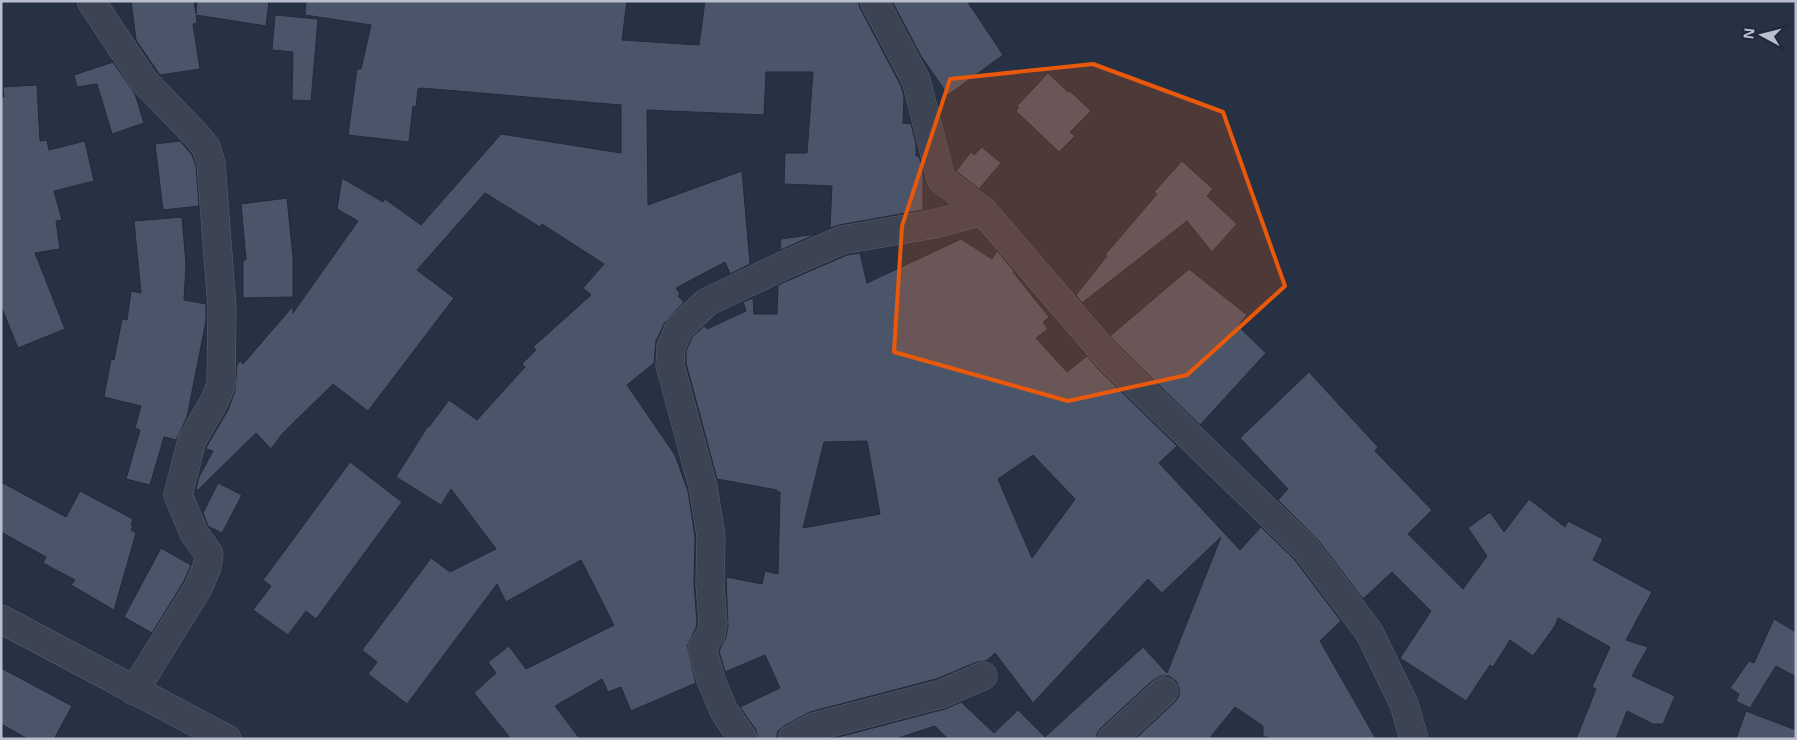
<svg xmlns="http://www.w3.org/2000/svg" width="1797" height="740" viewBox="0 0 1797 740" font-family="'Open Sans',sans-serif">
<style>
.building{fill:#4b556a;stroke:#222a3b;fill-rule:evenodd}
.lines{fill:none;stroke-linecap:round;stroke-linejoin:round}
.minor-casing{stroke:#5a6171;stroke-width:29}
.tertiary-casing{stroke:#5a6171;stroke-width:29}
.minor{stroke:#3c4353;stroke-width:28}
.tertiary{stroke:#3c4353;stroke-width:28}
.marked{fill:#e8590c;fill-opacity:0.2;stroke:#e8590c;stroke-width:4;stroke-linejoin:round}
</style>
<rect width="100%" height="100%" fill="#273144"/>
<g class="building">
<path d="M131,1H194L196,14L197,1H269L266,26L196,15L197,23L193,24L200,69L160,75L136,40Z"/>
<path d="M306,1H627L622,40L699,45L705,1H858L860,8L901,86L904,97L903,123L911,124L916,144V156H919L923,171V210L839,225L830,228L832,186L784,184L785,153H807L813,72H766L764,115L647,110L648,205L742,171L750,264L730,274L725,262L676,288L680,294L678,296L684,302L665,322L656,341L654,363L627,385L675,455L688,491L695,537L694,584L697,622L696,628L687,646L696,683L631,711L621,687L608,692L602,679L555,706L580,739H511L474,693L496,673L488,662L509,646L526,669L614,625L581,560L506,602L497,584L407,704L368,674L377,662L362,650L431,558L450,572L496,549L451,489L441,505L396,477L428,426L429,427L449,400L477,420L525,367L522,364L536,350L533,347L591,295L583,288L604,264L542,224L540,227L485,193L417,270L454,298L368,411L333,384L282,434L271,449L256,433L198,490L196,489L199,477L213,451L206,449L207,446L228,410L235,391L237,365L240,361L243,364L293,306V313L358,221L337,209L342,178L383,202L385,199L421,225L501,134L621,153V105L421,88L418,89L416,107L413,106L409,142L348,135L357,69H361L371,25L305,15Z"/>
<path d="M892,1H967L1003,55L948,95L921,56Z"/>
<path d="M275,15L318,19L311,101L292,100L293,52L272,50Z"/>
<path d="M113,62L135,94L144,123L112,134L97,84L77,87L74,75Z"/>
<path d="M1048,73L1068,92L1070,91L1091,111L1070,132L1075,136L1059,152L1016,111L1019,108L1017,106Z"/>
<path d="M37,85L40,141L47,140L49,150L85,141L94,181L54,191L62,220L56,221L60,249L35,253L65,329L18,348L1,306V97H4L3,87Z"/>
<path d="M180,141L192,155L196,166L199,206L163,210L155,144Z"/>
<path d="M982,147L1001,163L979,189L956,171L971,152L974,155Z"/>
<path d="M1182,161L1213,189L1207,196L1237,224L1212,252L1187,221L1082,303L1076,295L1107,256L1105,255L1157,194L1154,192Z"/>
<path d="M287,198L293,257V297L243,298V260H246L241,204Z"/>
<path d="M182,217L186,264L184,300L206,304V321L187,417L176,440L164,437L150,485L126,479L140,430L135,428L141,406L104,397L111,359L114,360L122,319L127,320L131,291L141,293L134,221Z"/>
<path d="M816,234L783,249L780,250L781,239Z"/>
<path d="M961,239L992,259L997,251L1014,271L1013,272L1049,317L1043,322L1048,329L1036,338L1067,372L1087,356L1099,370L1177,446L1159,463L1240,550L1261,527L1294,559L1341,621L1320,641L1376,739H1268V737H1263V726L1235,707L1209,739H1135L1175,702L1179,696V688L1176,681L1169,676H1161L1153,680L1101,728L1097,734V739H948L935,726L895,739H831L945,709L961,702L994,733L1018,710L1045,737L1143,647L1167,673L1221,537L1162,593L1148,579L1033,703L995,653L986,661L977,662L936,679L810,712L784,726L778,731L776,739H758L756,730L740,707L780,688L765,655L725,672L719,651L726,637L728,626L726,577L762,584L765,571L778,574L780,492H776L777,490L717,479L686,363V351L692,337L704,326L707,329L746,311L743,302L753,298L754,314H777L778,285L847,255L860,253L867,283ZM867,441L880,514L803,528L824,442ZM1033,455L1075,499L1032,558L998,479Z"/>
<path d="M1189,269L1247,315L1238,326L1266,353L1200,425L1121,348L1110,336Z"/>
<path d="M1309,372L1378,447L1375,451L1432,510L1408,534L1463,589L1487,556L1468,528L1490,512L1504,532L1529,499L1565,527L1568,521L1603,539L1593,560L1652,592L1626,640L1648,647L1632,676L1675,696L1663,724H1653L1627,711L1616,739H1576L1596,689L1592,687L1610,647L1558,618L1555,626L1533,656L1510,640L1493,667L1490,665L1466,701L1400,658L1431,611L1392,572L1363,599L1318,540L1278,500L1288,489L1240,438Z"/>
<path d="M350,462L402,502L316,619L306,611L288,635L253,610L271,586L263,580Z"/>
<path d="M1,482L66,517L80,491L133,519L131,525L133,526L131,530L136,533L114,610L71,585L75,580L43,563L46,557L1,532Z"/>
<path d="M218,483L242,495L222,533L208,526L203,513Z"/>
<path d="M161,548L191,565L184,581L152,633L124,617Z"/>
<path d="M1774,619L1796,632V677L1776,666L1750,708L1736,701L1739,694L1730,688L1749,661L1754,663Z"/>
<path d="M1,668L72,706L54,739H28L1,724Z"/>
<path d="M1746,711L1796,730V739H1736Z"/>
</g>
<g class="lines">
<g class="minor-casing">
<g id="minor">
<path d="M91,1L144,81L196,135L206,147L211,163L222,308L221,385L214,402L192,440L178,495L194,533L209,554L207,567L198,588L134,691"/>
<path d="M874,1L916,80L941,179L983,211L1110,359L1306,549L1369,632L1404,704L1414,739"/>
<path d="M743,739L724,711L711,680L702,648L711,634L713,623L710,584L711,536L703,487L670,365L671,347L679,328L707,302L789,263L842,240L934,224L983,211"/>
<path d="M792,739L814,727L941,694L983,676"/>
<path d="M1112,739L1164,691"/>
</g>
</g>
<g class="tertiary-casing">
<path id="tertiary" d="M1,619L227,739"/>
</g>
<use href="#minor" class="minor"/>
<use href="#tertiary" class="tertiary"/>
</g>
<path class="marked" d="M1093,64L1223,112L1285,286L1187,375L1068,401L894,352L902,226L950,79Z"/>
<rect width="1797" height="740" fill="none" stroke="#b9bfcd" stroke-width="5"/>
<g transform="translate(1762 35) rotate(277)" stroke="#202839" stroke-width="4" paint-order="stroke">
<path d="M0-4L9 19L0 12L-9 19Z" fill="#b9bfcd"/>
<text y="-8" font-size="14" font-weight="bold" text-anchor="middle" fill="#b9bfcd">N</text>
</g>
</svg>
